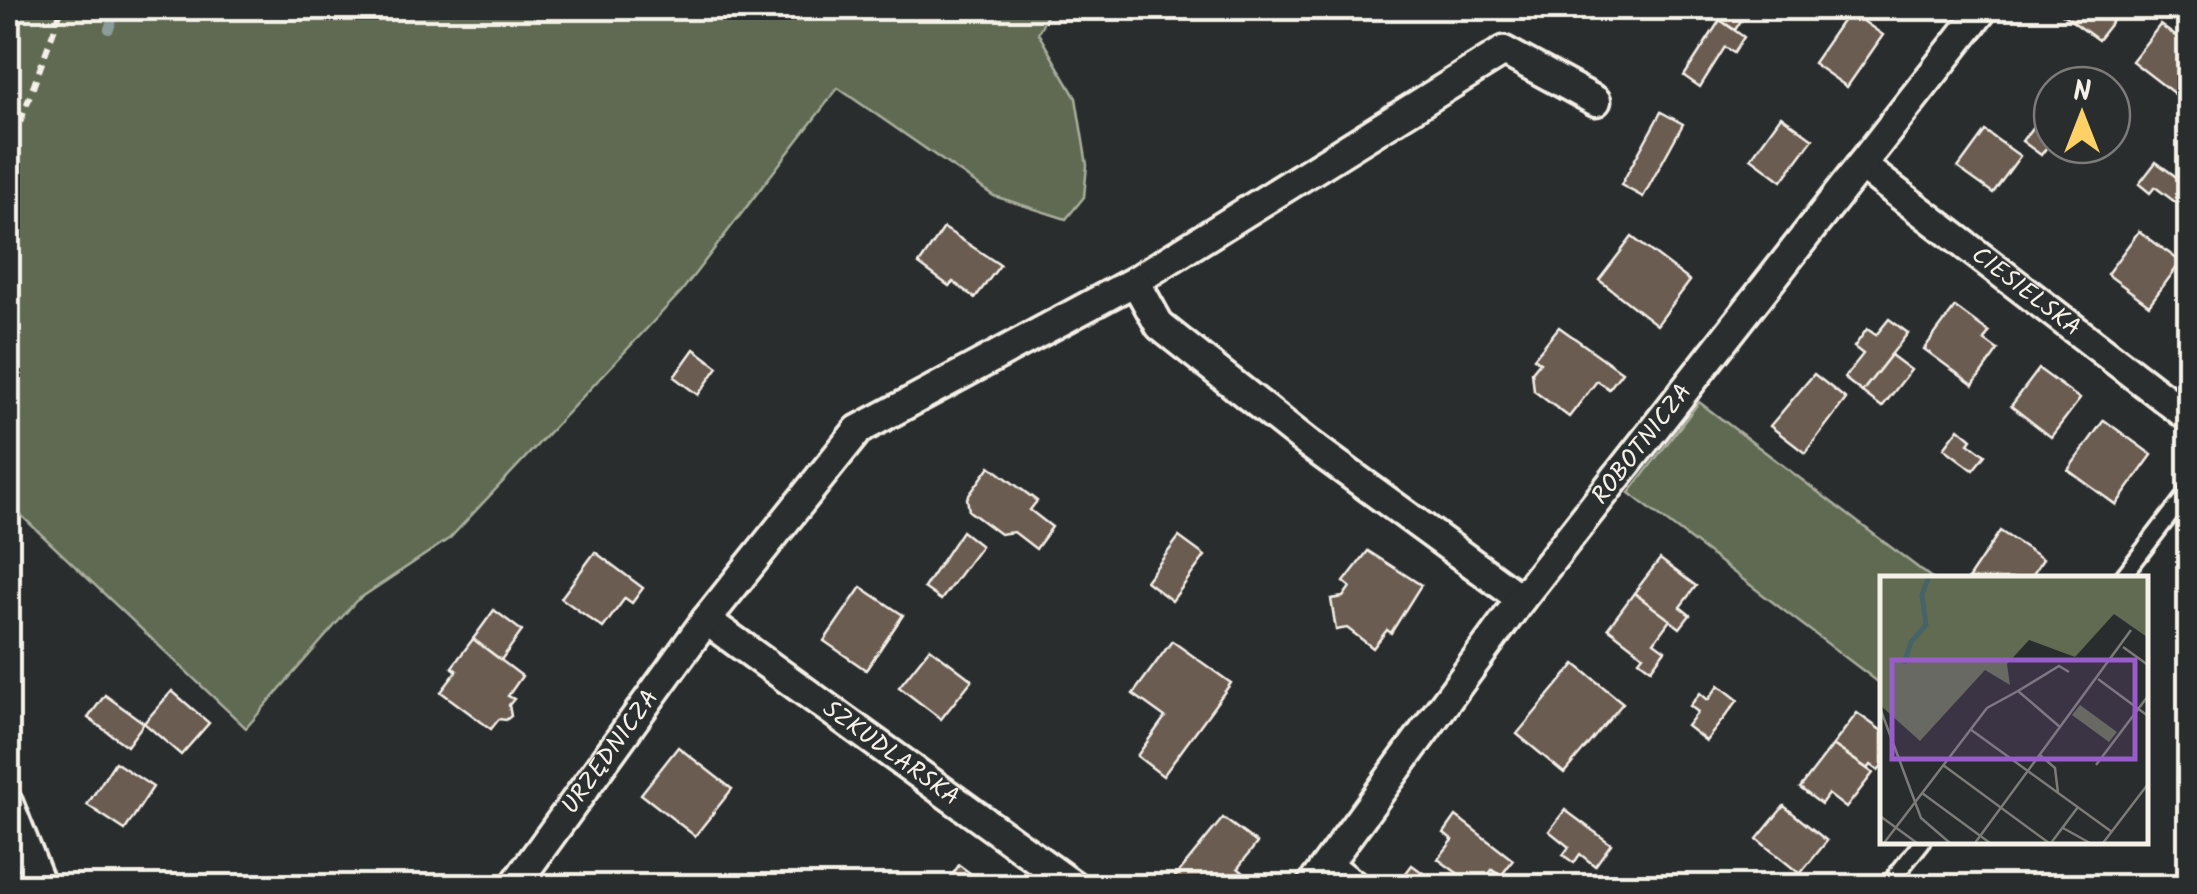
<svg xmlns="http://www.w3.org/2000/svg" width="2197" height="894" viewBox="0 0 2197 894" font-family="Kalam,sans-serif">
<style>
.green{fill:#606b52;stroke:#aaae9d;stroke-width:2.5}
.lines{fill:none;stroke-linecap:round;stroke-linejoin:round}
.stream{stroke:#8c9c9b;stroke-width:10}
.building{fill:#6a5b51;stroke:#f4f1e8;stroke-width:2.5}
.lane-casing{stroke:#f4f1e8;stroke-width:21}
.street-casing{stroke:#f4f1e8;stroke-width:35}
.path{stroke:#f4f1e8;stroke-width:6;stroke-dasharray:10 8;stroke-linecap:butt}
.lane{stroke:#2a2d2e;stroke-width:14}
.street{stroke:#2a2d2e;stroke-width:28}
.labels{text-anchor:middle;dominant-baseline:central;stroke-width:10;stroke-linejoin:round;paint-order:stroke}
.street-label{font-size:25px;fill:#f4f1e8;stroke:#2a2d2e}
.inset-river{fill:none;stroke:#466368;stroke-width:5}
.inset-road{fill:none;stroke:#7b7b78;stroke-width:2.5}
.view{fill:#995dc9;fill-opacity:0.15;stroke:#995dc9;stroke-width:5}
.inset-edge{fill:none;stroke:#f4f1e8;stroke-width:5}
</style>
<rect width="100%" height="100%" fill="#2a2d2e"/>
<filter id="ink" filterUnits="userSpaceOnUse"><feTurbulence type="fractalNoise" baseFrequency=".01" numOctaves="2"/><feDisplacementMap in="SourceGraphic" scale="20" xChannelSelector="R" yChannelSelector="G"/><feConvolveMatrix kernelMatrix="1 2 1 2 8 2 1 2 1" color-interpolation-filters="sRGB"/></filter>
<g filter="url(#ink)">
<g class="green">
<path d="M8,8H1051L1038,33L1076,98L1087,165L1084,197L1066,219L994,196L838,88L681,292L450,538L356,601L246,728L8,503Z"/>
<path d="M1699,402L1933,579H1882V685L1629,493Z"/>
</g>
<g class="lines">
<path class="stream" d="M109,29L116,8"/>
</g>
<g class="building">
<path d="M1728,8H1749L1735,30L1720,20Z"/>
<path d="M2054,8H2123L2098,40Z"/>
<path d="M1849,11L1883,35L1847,87L1813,63Z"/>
<path d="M1720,20L1744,37L1734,53L1725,47L1700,87L1684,76Z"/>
<path d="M2160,25L2181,40L2184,36L2190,40L2189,105L2132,61Z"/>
<path d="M2052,91V140L2041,155L2022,141L2049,105L2045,102Z"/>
<path d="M1661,112L1683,124L1643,197L1621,185Z"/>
<path d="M1781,116L1813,139L1782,181L1751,158Z"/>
<path d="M1985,131L2020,156L1993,193L1958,168Z"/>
<path d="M2156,162L2190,187V213L2155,187L2150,193L2139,184Z"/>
<path d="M944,228L1000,265L975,298L953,282L949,286L919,264Z"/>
<path d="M2139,231L2181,262L2149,305L2107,274Z"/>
<path d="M1632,237L1690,281L1657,325L1599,280Z"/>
<path d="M1955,307L1989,332L1984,340L1998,350L1973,385L1924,349Z"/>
<path d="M1889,319L1908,333L1862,392L1844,378L1863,354L1854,347L1867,329L1876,335Z"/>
<path d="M1559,327L1622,372L1609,389L1597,381L1569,417L1534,391L1532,372L1540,362L1534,358Z"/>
<path d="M694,349L718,367L698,395L674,377Z"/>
<path d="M1891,355L1911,370L1882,407L1862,392Z"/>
<path d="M2039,369L2080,399L2051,437L2011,406Z"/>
<path d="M1814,374L1846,399L1805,453L1770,426Z"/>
<path d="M2104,420L2152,455L2116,505L2068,470Z"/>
<path d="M1959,428L1972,439L1969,443L1985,455L1973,470L1944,448Z"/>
<path d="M990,466L1037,501L1030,510L1052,527L1036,549L1014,532L1000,534L969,511L967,498Z"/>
<path d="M962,531L981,546L941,600L924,588Z"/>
<path d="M2000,531L2043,559L2030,579H1968Z"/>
<path d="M1179,537L1205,556L1172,601L1146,581Z"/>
<path d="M1368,551L1421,585L1391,633L1387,630L1373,648L1347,628L1336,630L1331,599L1343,597L1350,587L1344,582Z"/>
<path d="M595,552L643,588L632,603L625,598L603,628L561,598Z"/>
<path d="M1660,559L1696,586L1680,607L1690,615L1680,628L1634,593Z"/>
<path d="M861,587L903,615L866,670L824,641Z"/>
<path d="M1634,593L1670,620L1654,642L1665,650L1651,669L1639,660L1643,655L1608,628Z"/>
<path d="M494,610L522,631L501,660L473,639Z"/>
<path d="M473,639L522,676L508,696L514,699L509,705L511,716L506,720L499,719L491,729L441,692L457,671L452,667Z"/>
<path d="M1172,641L1231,683L1163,776L1137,756L1165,717L1133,694Z"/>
<path d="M930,648L972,680L941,719L899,687Z"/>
<path d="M1575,664L1623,703L1564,773L1517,734Z"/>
<path d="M1719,685L1738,700L1706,741L1687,726L1698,712L1690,706L1700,693L1708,700Z"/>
<path d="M172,691L209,723L181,755L144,723Z"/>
<path d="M105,695L144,723L127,746L88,718Z"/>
<path d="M1857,713L1882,731V766L1878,770L1871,765L1868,769L1833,745Z"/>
<path d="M1833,745L1873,773L1846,808L1828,794L1821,804L1800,788Z"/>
<path d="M678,747L732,789L695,836L641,794Z"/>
<path d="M115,762L153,787L125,830L87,805Z"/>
<path d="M1784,806L1827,841L1800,874L1757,839Z"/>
<path d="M1565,810L1611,844L1595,866L1580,854L1574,863L1563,855L1569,847L1549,831Z"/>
<path d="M1456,816L1513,860L1501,876L1492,870L1479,886H1475L1438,859L1453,840L1444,833Z"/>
<path d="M1223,818L1257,843L1238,868L1245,874L1236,886H1177L1171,882Z"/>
<path d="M959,865L978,879V886H956L958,884L950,878Z"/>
<path d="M1412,865L1441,886H1396Z"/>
</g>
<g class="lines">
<g class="lane-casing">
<g id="lane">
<path d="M2121,579L2190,489"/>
<path d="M1332,859L1366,886"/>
<path d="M1887,886L1922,842"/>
</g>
</g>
<g class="street-casing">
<g id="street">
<path id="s1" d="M1861,165L2190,418"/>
<path d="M1135,281L1504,51L1596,101"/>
<path id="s2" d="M706,620L1074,886"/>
<path d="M8,803L41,886"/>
<path id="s3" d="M514,886L706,620L858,430L1135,281L1160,326L1309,444L1521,599"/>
<path id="s4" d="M1311,886L1521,599L1984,8"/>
</g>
</g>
<path class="path" d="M8,156L62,8"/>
<use href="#lane" class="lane"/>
<use href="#street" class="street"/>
</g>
</g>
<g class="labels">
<g class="street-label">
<text stroke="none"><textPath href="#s1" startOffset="208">CIESIELSKA</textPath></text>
<text stroke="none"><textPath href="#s4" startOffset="552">ROBOTNICZA</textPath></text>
<text stroke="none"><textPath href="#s3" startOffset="165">URZĘDNICZA</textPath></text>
<text stroke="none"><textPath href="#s2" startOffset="228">SZKUDLARSKA</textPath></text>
</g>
</g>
<g transform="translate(1880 576)">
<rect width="268" height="268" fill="#2a2d2e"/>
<path d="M0,0H267V61L234,38L195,81L149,64L127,88L130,109L105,94L40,165L0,129ZM200,129L237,156L229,166L192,139Z" fill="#606b52"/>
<path class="inset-river" d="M24,88L31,66L46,49L42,19L49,0"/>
<path class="inset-road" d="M243,71L268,89M218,103L268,140M138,115L179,90L189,96M0,132L41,242L70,267M90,153L232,256M160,179L175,192L178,217M63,189L169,267M216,189L268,120M42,217L110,267M0,240L37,267M183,252L210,267M4,267L107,132L138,115L180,151M95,267L251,54M171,267L198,231M223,267L268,208"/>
<path class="view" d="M12,84H255V183H12Z"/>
<rect width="268" height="268" class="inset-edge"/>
</g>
<rect width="2197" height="894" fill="none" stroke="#2a2d2e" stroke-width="40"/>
<rect x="20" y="20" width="2157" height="854" fill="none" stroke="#f4f1e8" stroke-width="4" filter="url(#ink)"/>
<g transform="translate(2082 115)"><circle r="48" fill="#2a2d2e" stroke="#7b7b78" stroke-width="2.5"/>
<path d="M0-8L18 38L0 25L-18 38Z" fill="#ffd166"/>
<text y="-15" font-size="28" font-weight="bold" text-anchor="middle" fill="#f4f1e8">N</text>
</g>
</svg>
